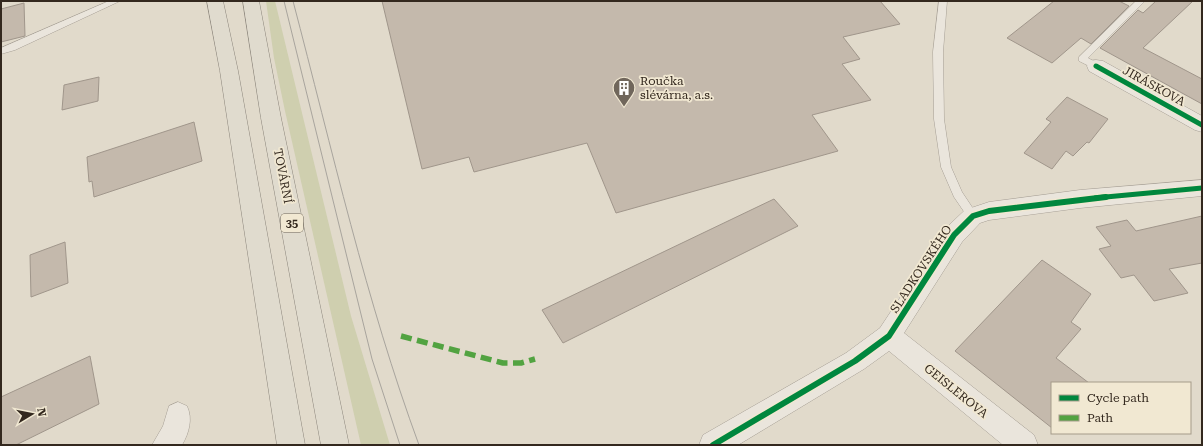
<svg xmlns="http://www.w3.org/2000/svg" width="1203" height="446" viewBox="0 0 1203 446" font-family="'Roboto Serif',serif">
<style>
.green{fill:#cfcfaf}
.building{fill:#c4b9ac;stroke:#a0968b}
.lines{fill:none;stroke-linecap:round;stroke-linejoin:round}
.lane-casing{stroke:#a69f95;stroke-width:1}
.street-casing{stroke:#a69f95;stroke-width:1}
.primary-casing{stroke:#8b857b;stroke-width:1}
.lane{fill:#eae5dc;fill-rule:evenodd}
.street{fill:#eae5dc;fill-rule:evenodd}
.primary{fill:#e0dbce;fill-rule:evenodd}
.tram{stroke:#a8a49d;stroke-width:1}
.quiet{stroke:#52a341;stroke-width:5.5;stroke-dasharray:11 5.5;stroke-linecap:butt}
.cycleway-far1-casing{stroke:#f1e8d2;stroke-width:7}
.cycleway-casing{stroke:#f1e8d2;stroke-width:9}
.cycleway-far1{stroke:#00873e;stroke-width:5}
.cycleway{stroke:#00873e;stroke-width:6}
.labels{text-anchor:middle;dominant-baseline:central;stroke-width:3.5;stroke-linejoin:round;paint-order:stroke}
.shield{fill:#f1e8d2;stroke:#6c6254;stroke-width:1}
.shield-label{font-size:11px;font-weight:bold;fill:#33281e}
.poi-label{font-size:12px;fill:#33281e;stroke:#f1e8d2;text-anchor:start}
.street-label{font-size:12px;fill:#33281e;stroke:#f1e8d2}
</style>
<rect width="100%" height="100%" fill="#e1dacb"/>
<path class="green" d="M266,1H275L351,316L390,445H361L285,111L274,58Z"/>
<g class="building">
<path d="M382,1H880L900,24L843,37L860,59L842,64L871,100L812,115L838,151L616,213L587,143L474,172L469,157L422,169Z"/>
<path d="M1054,1H1119L1129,6L1091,44L1081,38L1052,63L1007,38Z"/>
<path d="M1156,1H1193L1143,48L1202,79V104L1100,48L1138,10L1143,13Z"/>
<path d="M24,3L25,36L1,42V9Z"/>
<path d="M99,77L98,101L62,110L64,85Z"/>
<path d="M1067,97L1108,119L1089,143L1087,142L1073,156L1066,151L1052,169L1024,153L1051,122L1046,119Z"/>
<path d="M194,122L202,161L94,197L92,181L89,182L87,157Z"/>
<path d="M774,199L798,226L563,343L542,310Z"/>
<path d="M1202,216V263L1169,269L1188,293L1154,301L1134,275L1121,278L1099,249L1111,246L1096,227L1127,220L1136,231Z"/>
<path d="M65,242L68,283L31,297L30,255Z"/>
<path d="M1042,260L1091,294L1071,322L1081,329L1056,358L1089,383H1052V428L955,351Z"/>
<path d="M90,356L99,404L16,445H1V397Z"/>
</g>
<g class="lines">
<g class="lane-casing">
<g id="lane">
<path d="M109,1H120L15,50L1,54V48Z"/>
<path d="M939,1H947L943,52L944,119L951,167L962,192L978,216L977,219H969L954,197L941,167L934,119L933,52Z"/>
<path d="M1136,1H1145L1088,58L1099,64V68H1093L1079,61V57Z"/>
</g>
</g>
<g class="street-casing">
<g id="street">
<path d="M1096,60L1103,61L1202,116V132L1195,130L1089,71L1087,66L1089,61Z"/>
<path d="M1202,180V196L1080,208L989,220L980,223L962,242L904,333L1034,435L1038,445H1003L889,351L864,369L738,445H699L703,435L846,353L880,328L946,228L965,210L989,202L1080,190Z"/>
<path d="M178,402L187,406C193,419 189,433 182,445H152L163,426L169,406Z"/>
</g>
</g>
<g class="primary-casing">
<g id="primary">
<path d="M207,1H223L238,71L305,445H277L220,71Z"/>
<path d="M243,1H259L281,118L349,445H321L261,118Z"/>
</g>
</g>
<use href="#lane" class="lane"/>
<use href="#street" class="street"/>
<use href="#primary" class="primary"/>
<g class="tram">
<path d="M284,1L372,359L400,445"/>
<path d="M293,1C332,149 366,301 419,445"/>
</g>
<path class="quiet" d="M401,336L503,363H521L535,359"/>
<g class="cycleway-far1-casing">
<g id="cycleway-far1">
<path d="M1096,66L1202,125"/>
<path d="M1095,198L1202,188"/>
</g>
</g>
<g class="cycleway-casing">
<path id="cycleway" d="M713,445L855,361L889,336L954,235L973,216L989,211L1106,197"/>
</g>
<use href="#cycleway-far1" class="cycleway-far1"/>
<use href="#cycleway" class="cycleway"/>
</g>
<defs>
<g id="building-pin" transform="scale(1.15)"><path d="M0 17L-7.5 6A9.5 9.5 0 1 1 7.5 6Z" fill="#70665b" stroke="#f1e8d2"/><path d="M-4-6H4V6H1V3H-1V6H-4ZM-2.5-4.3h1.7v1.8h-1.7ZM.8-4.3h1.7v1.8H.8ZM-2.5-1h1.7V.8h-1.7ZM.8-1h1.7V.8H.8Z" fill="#fff"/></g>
</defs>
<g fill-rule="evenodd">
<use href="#building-pin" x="624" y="88"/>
</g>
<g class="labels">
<rect class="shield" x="281" y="214" width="22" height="18" rx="3"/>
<g class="shield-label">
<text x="292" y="223">35</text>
</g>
<g class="poi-label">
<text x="640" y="81">Roučka<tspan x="640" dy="14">slévárna, a.s.</tspan></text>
</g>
<g class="street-label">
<text transform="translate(1154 86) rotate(29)">JIRÁSKOVA</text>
<text transform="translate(283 176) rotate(79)">TOVÁRNÍ</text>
<text transform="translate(921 269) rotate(-57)">SLADKOVSKÉHO</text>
<text transform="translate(956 391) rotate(39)">GEISLEROVA</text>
</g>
</g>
<rect width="1203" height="446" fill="none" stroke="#33281e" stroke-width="4"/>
<rect x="1051" y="382" width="140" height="52" fill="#f1e8d2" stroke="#a59b8a"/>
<rect x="1059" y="395" width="20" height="6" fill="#00873e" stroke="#a59b8a"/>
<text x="1087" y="402" font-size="12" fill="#33281e">Cycle path</text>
<rect x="1059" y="415" width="20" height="6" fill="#52a341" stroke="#a59b8a"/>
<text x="1087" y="422" font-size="12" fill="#33281e">Path</text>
<g transform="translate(32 414) rotate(80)" stroke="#f1e8d2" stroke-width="3" paint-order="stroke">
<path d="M0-3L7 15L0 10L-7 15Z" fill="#33281e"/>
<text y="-6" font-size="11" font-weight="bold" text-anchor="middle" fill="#33281e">N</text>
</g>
</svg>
